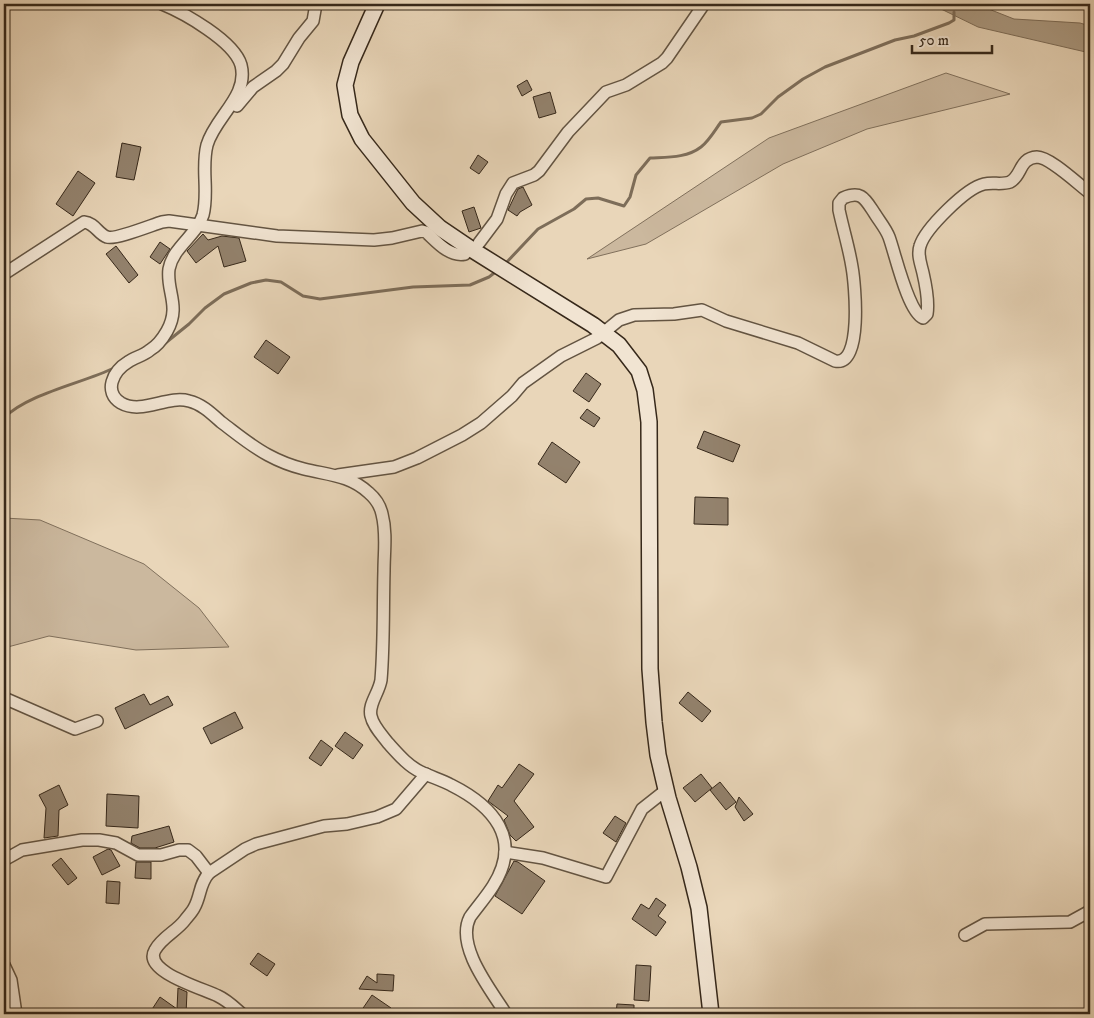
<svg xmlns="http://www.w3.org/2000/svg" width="1094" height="1018" viewBox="0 0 1094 1018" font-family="'IM FELL DW Pica',serif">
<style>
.green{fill:#cbb89e;stroke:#80705c}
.water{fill:#ac9b83;stroke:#7d6d59}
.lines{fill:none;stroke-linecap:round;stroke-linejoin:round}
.stream{stroke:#7d6d59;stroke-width:3}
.building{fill:#93826d;stroke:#36281a}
.street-casing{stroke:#635442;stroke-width:14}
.secondary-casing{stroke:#36281a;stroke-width:18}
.street{stroke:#f1e4d2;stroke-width:11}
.secondary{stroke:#f1e4d2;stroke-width:15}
</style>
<rect width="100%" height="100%" fill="#e9d6b9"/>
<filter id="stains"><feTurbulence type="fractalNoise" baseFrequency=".004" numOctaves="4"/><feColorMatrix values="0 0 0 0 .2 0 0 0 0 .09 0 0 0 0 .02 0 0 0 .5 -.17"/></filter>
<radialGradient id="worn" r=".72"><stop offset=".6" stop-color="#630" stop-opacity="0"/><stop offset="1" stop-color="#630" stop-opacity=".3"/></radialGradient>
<g class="green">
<path d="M946,73L1010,94L867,129L783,164L646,244L587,259L769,138Z"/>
<path d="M4,518L40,520L144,564L199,608L229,647L136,650L49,636L4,648Z"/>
</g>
<path class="water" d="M936,4H976L1014,19L1080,23L1090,26V53L978,27L939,8Z"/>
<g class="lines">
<g class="stream">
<path d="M505,264L538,229L574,209L586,199L598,198L624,206L630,197L636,175L650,158C667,157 687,158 701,147C709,141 715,130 721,122L752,118L761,114L778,97L803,79L825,67L895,40L914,36L949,23L954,20V12"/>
<path d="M163,345L189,324L205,308L224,294L251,283L266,280L281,282L303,296L320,299L413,287L470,285L489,277L498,270"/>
<path d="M4,418C27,394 83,383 114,368"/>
</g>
</g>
<g class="building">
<path d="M527,80L532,90L522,96L517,86Z"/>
<path d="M550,92L556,113L539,118L533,97Z"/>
<path d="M122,143L141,147L134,180L116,177Z"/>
<path d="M478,155L488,162L479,174L470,168Z"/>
<path d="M78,171L95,183L73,216L56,204Z"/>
<path d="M523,187L532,205L520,212L517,216L508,210L518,189Z"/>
<path d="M474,207L481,228L469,232L462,211Z"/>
<path d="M203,234L208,240L222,236L239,238L246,261L224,267L218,246L196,263L187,251Z"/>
<path d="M160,242L170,249L160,264L150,257Z"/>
<path d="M116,246L138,275L129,283L106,254Z"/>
<path d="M266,340L290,357L278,374L254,357Z"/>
<path d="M586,373L601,384L589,402L573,391Z"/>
<path d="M587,409L600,418L594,427L580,418Z"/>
<path d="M704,431L740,445L733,462L697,448Z"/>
<path d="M552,442L580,462L566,483L538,464Z"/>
<path d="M695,497L728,498V525L694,524Z"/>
<path d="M688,692L711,711L702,722L679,703Z"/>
<path d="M144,694L150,705L168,696L173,705L125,729L115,708Z"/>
<path d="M235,712L243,728L211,744L203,728Z"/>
<path d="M345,732L363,745L353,759L335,746Z"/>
<path d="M321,740L333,749L321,766L309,758Z"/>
<path d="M519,764L534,774L514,801L534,827L516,841L510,835L504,820L508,816L488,801L498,785L502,788Z"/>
<path d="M701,774L712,788L695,802L683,788Z"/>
<path d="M720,782L736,802L726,810L710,790Z"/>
<path d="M59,785L68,805L59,810L58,836L44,838L46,808L39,795Z"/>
<path d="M107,794L139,796L138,828L106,826Z"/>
<path d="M739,797L753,814L744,821L735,807Z"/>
<path d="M615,816L626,823L616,842L603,833Z"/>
<path d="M169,826L174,842L155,848H140L131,843L132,836Z"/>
<path d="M108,849L111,850L120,866L102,875L93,857Z"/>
<path d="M61,858L77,878L68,885L52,865Z"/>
<path d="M514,861L518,862L545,881L522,914L495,896Z"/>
<path d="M136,862H151V879L135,878Z"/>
<path d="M107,881L120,882L119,904L106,903Z"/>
<path d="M656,898L666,905L658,916L666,922L656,936L632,919L641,904L649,909Z"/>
<path d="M258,953L275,964L267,976L250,964Z"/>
<path d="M636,965L651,966L649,1001L634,1000Z"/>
<path d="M377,974L394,975L393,991L359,989L367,976L377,983Z"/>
<path d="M178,988L187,992L186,1014H149L160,997L177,1009Z"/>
<path d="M372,995L391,1008L386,1014H359Z"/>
<path d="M617,1004L634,1005V1014H616Z"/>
</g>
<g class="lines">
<g class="street-casing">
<g id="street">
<path d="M162,4C184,13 234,41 241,65C249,96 215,117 207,145C201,168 209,192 203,215C197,235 173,247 169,269C166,291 181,306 167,331C163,338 157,346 150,350C143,356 135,357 128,362C113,371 103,392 121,403C142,415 167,395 189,401C202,404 212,414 221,422C237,434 251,446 268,455C279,461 292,466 304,469C328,475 350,475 369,493C376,499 380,505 382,514C387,533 384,552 384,571C383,608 384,644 381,680C379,693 368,704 371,716C373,726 382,735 388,743C398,754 408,766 421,772C431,777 442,780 451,785C493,806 523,839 493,886C486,897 478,906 470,917C455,946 491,990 506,1014"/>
<path d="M237,106L253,87L276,71L283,64L299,38L313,21L316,4"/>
<path d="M479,243L497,219L506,194L513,183L534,175L539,171L568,132L606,92L626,85L662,63L667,58L704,4"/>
<path d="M4,274L84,222C95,223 98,234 107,237C115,240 152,225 162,222L169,221L277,236L374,240L392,238L422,231L426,232C437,242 449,257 465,254"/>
<path d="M338,475L394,467L417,458L462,435L481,423L512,396L523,383L561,356L597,338L619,320L634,315L674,314L702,310L726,321L798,343L835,361C863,367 855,284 852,267C849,248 843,229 839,210V203L843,198C862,190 865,199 875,214C880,222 886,229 889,237C895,253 908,312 923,318L927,314C929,301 926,286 923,273C921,264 917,255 920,246C925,229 966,188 984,184C993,182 1002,185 1010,182C1022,176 1019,158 1037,157C1050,157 1079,185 1090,193"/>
<path d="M4,698L75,729L97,721"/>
<path d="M505,852L543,858L606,877L642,809L661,794"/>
<path d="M4,860L22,850L82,840H99L116,843L138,855H161L179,850H188L196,856L209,873"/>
<path d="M965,935L985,924L1070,922L1090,911"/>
<path d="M4,965L11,980L16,1014"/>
<path d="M242,1014C235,1008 227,1000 218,996C205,989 142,972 155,950C162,937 177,931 185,920C188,916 192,912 194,908C201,896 199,884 209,873L245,849L256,844L324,826L347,824L377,817L396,809L426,774"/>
</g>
</g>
<g class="secondary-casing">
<path id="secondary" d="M377,4L351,62L345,85L350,115L362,139L413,203L440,228L471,249L593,325L619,345L639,371L645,390L649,422L650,669L654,722L658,755L668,798L689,867L699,908L711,1014"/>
</g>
<use href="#street" class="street"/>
<use href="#secondary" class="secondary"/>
</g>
<rect width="1094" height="1018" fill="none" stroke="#e9d6b9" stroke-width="20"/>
<rect x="5" y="5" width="1084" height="1008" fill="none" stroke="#36281a" stroke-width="2.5"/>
<rect x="10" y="10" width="1074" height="998" fill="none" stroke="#36281a"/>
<path d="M912 45v8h80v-8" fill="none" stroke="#36281a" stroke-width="2.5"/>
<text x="919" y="45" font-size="15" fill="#36281a" stroke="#f1e4d2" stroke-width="4" paint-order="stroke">50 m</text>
<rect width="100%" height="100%" filter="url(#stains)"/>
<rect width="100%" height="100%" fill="url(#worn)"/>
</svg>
